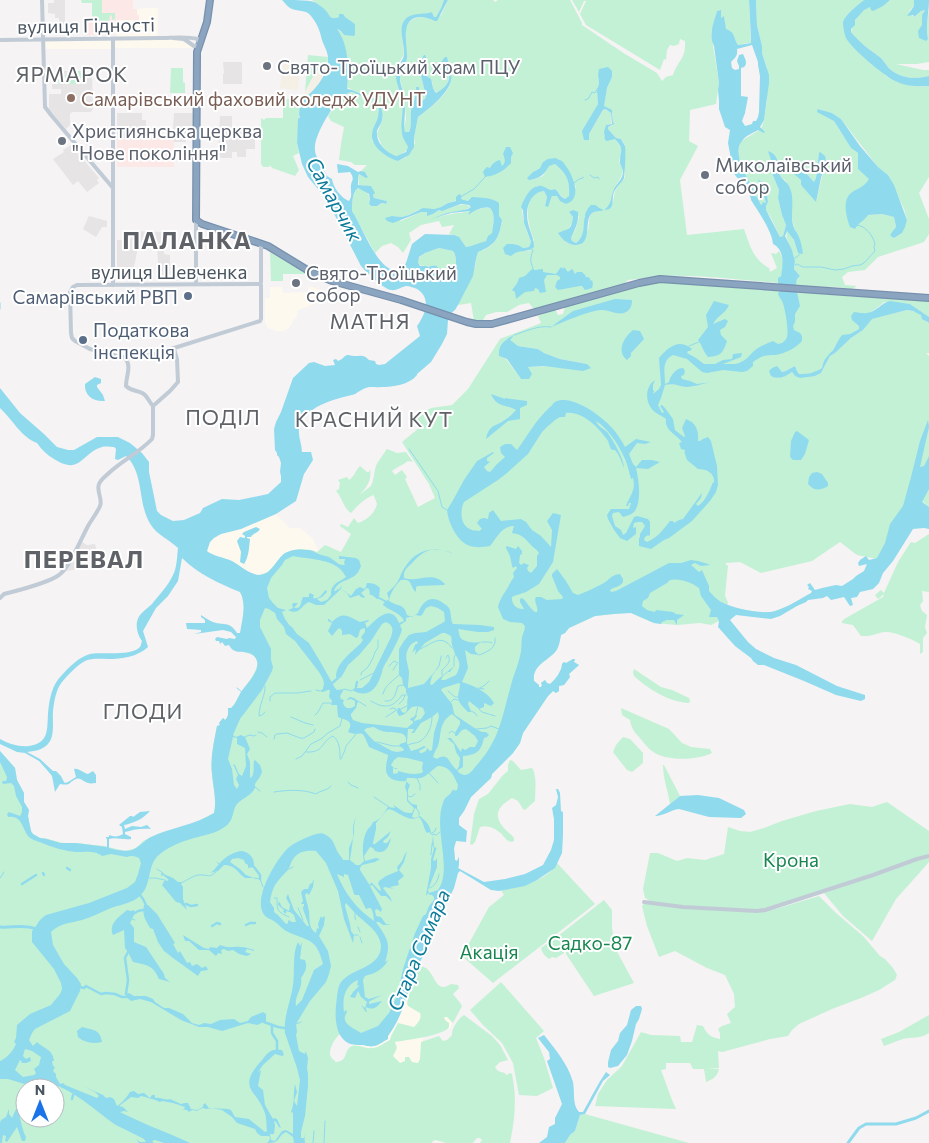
<svg xmlns="http://www.w3.org/2000/svg" width="929" height="1143" viewBox="0 0 929 1143" font-family="Commissioner,sans-serif">
<style>
.commercial{fill:#fdf9ef}
.education{fill:#e6e4e5}
.medical{fill:#fce8e6}
.green{fill:#c3f1d5;fill-rule:evenodd}
.sand{fill:#f5f0e5}
.water{fill:#90daee;fill-rule:evenodd}
.lines{fill:none;stroke-linecap:round;stroke-linejoin:round}
.stream{stroke:#90daee;stroke-width:1}
.canal{stroke:#90daee;stroke-width:2.5}
.river{stroke:#90daee;stroke-width:3}
.highway-casing{stroke:#7690ad;stroke-width:8}
.secondary{stroke:#c1cbd6;stroke-width:4}
.highway{stroke:#8ba5c1;stroke-width:5.5}
.worship-dot{fill:#6b7280;stroke:#fff;stroke-width:2}
.education-dot{fill:#8d6e63;stroke:#fff;stroke-width:2}
.service-dot{fill:#5c6f8a;stroke:#fff;stroke-width:2}
.labels{text-anchor:middle;dominant-baseline:central;stroke-width:4;stroke-linejoin:round;paint-order:stroke}
.street-label{font-size:19px;fill:#4a5661;stroke:#fff}
.worship-label{font-size:19px;fill:#5b616d;stroke:#fff;text-anchor:start}
.education-label{font-size:19px;fill:#785e54;stroke:#fff;text-anchor:start}
.service-label{font-size:19px;fill:#4e5e75;stroke:#fff;text-anchor:end}
.park-label{font-size:19px;fill:#17864f;stroke:#fff}
.water-label{font-size:20px;font-style:italic;fill:#0c7c9b;stroke:#fff}
.quarter-label{font-size:21px;letter-spacing:1px;fill:#5f6368;stroke:#fff}
.district-label{font-size:24px;font-weight:bold;letter-spacing:1px;fill:#5f6368;stroke:#fff}
</style>
<rect width="100%" height="100%" fill="#f5f3f3"/>
<g class="commercial">
<path d="M146,8H158V36L117,37L116,20L137,15V9Z"/>
<path d="M110,40L112,41V49H45V41Z"/>
<path d="M115,40H179L188,44L192,48H114Z"/>
<path d="M309,286L324,291L323,294L325,295L323,300L297,311L298,314L289,328L283,331H276L268,328L265,323V298H270V287H282L283,293L306,292V295L308,294V287Z"/>
<path d="M276,514L290,528H300L305,532L313,539L318,550L317,552L311,550H294L284,554L268,572L259,575L249,572L235,563L221,557L210,554L207,551L210,542L214,538L221,534L241,529Z"/>
<path d="M416,970L435,990L452,1023L451,1028L439,1033L423,1035L420,1083L348,1052L352,1044L370,1046L388,1036L405,1005L411,982Z"/>
</g>
<g class="education">
<path d="M54,0H65V24H59V18H55V14L48,13V3H54Z"/>
<path d="M223,62H242V84H223V74L224,73Z"/>
<path d="M62,71H86V75H92L93,109L91,112H72L70,114V125L66,129L49,110V94H61V89H52V84H60V74L62,73Z"/>
<path d="M117,113H142V120H146V138H117Z"/>
<path d="M174,113H193V126H186V142H174L173,138H170V130H173Z"/>
<path d="M220,116H232V129H246V133H255V149H246V157H237V152H232V158H220V156L218,155Z"/>
<path d="M71,145L99,178L97,180L99,183L87,192L78,181L73,185L53,159L64,152L63,150Z"/>
<path d="M89,216L107,221V227H102L96,237L83,229Z"/>
<path d="M133,231L162,232L165,235L164,254L170,255V280H159L157,245H148L146,246V248L138,247L134,267H117V240H128L131,239L132,232Z"/>
<path d="M82,542L87,545L95,544L99,561H90L85,558V568L67,571L66,568Z"/>
</g>
<g class="medical">
<path d="M89,0H133V9H137V15H139V20H116V23H115V34L86,35V23H90V17H97V1Z"/>
<rect x="117" y="138" width="57" height="29"/>
</g>
<g class="green">
<path d="M81,0H102V13H115V19L112,20V16L110,15L109,21H90V17H95L92,16V3H82Z"/>
<path d="M312,0H444L441,8L436,17H434L432,12L427,14L410,16L402,34L404,54L399,63L396,74L398,87L403,105L402,133L408,147L407,150L399,156L391,155L382,146L377,134L383,118L380,107L373,97L359,94L349,88L347,89C349,69 349,45 336,29L341,31L344,35L355,34L354,24L345,17H339L336,19L331,18L328,15L326,11Z"/>
<path d="M448,0H493L495,2L498,0H570L582,23V25L625,54L657,73L662,81L666,77L673,75C678,60 686,60 685,41L680,39L679,44L674,46L670,45L667,50L666,60L664,59L660,70L586,25L580,14L586,1H584L579,12L572,0H749L751,43H747L738,45C733,37 736,33 726,30L724,17L721,18V10L717,11L711,33L719,83L716,104L690,110L689,141L698,146L680,180L687,235L744,229C750,246 753,259 769,268L770,272L777,268L771,253L776,254L779,251C785,260 784,273 778,281V283C741,280 703,275 666,276C653,276 641,279 628,280L624,284L537,308H533L529,303L519,305L507,312H496L486,315L483,320L478,322L474,321L471,303L458,305L475,266L476,259L478,252C496,246 499,238 502,220L499,218L497,203L468,201L461,199L448,203L441,207L434,209L418,210L409,215L402,217L392,216L401,221L421,212H427L428,215L433,214L439,210C450,211 461,200 471,207C461,212 449,212 438,217C445,215 451,214 458,213C463,213 466,211 471,211L469,214C476,210 482,207 490,208C496,214 493,225 492,233C490,235 489,238 487,240C483,244 471,246 466,247C461,239 457,236 449,234L454,225L442,227L439,221L421,225L409,233L411,240L403,253L398,247L391,243L382,246L375,253L352,211C352,204 352,192 358,188C366,191 372,195 369,204L371,206C376,206 379,206 382,203L385,204L387,201L374,198L373,195L374,194C368,184 369,187 359,185L358,177L359,174L368,177L366,173L361,171L367,165H355L351,162L339,160L341,144L344,127L331,121L328,116L344,95L352,92L374,101L378,104L379,115L372,141L398,161L406,157L415,143L414,138L418,117C427,111 447,95 450,84C451,81 450,78 450,76C451,68 448,64 442,60L441,67C443,68 447,70 448,71C453,80 443,89 437,93L433,88L432,82C422,74 418,72 427,60L422,57L418,63L426,96L425,99L422,101L420,100L419,87C416,94 412,103 411,111C410,118 412,124 409,132H405L404,129L406,119L405,101L400,78L403,69L406,62V28L408,23C415,16 424,15 432,20L441,15ZM598,75L612,77C607,87 604,95 604,106L613,113V125L608,127V129L616,138L621,139L625,145V177L615,191L613,202L604,210L609,205L612,200L613,192L621,177L623,171L619,161L622,149L615,139L604,136L606,125L611,124V113L604,109L589,134L593,114L598,104L597,91L599,83ZM556,158L576,187L566,204L557,196H552L549,203L545,206L547,197L544,191C520,195 528,224 534,240L529,251H516L507,244C514,244 518,244 523,248L529,247L531,242C525,228 516,205 529,192C532,189 536,186 540,186C544,186 547,189 551,190L555,189C559,192 560,196 565,199L569,196C570,181 567,174 555,164L549,165L543,176L532,180L533,172ZM599,207L602,211C585,210 591,220 588,230C586,235 582,240 580,245H572L566,242L562,232L567,231L572,223L573,217L569,212L579,216L576,228L571,238L572,241L576,243C585,236 584,226 584,216Z"/>
<path d="M756,0H864L857,6L843,28L886,76C899,84 914,88 929,86V177L919,193L929,219V234L924,242L878,257L865,270L848,272L842,277L845,285L857,286L852,289L838,287L795,286L797,279L800,276L794,269C798,252 783,242 787,230L794,240L798,253L797,233L794,229L791,211L792,207L786,181L781,177L769,151L773,166L772,173L779,190L778,198L782,215L786,225L783,236L780,237L771,218L766,210V206L768,202L763,184L758,180C759,189 764,195 766,203L761,205L757,197L755,196V192L742,168L738,154L740,143L743,140L761,129L764,120L767,100V68L762,53V46L757,25ZM818,109L832,113L841,119L878,167L888,175L904,209L907,220L902,233L894,238L892,237L896,227L894,217L882,214L868,215L858,223L850,194L865,185L870,179L858,169V153L851,148L834,121ZM819,154L826,161L816,201L801,185V180L791,166L797,165L806,173L814,182L816,178Z"/>
<path d="M890,0H914V6L910,10L909,13L914,17L921,11L925,10C919,20 924,29 928,39L926,29L929,10V62L917,64H896L923,70H929V76C917,79 902,79 891,70C887,67 885,62 881,58C870,50 860,43 851,32C853,24 858,11 867,8C874,5 868,9 875,9C881,8 885,3 890,0Z"/>
<path d="M308,55L328,57L327,64C315,68 311,82 305,92Z"/>
<path d="M171,68H183V82L185,83V93H170Z"/>
<path d="M68,71H81L80,73L85,75V74L83,72L86,71V75L89,76L88,77L85,76V80L87,83L84,84L82,81L80,82V84H59L57,77L56,83L55,75L52,74L57,75L59,72L64,76L69,73Z"/>
<path d="M293,98V101L300,102V104L297,143L299,153L293,156L299,170L295,176L272,168L270,165L269,167H263L261,164V118L264,120L266,118H283V100Z"/>
<path d="M439,248L453,251C458,259 456,270 453,278L448,280L444,284L445,293L431,279V277L436,275L445,280L439,268L432,265L431,267L418,265L417,261C421,253 431,251 439,248Z"/>
<path d="M270,252L296,267L306,274H283V281H271Z"/>
<path d="M661,282L710,285L773,291L779,290L797,292L859,297H888L906,300L929,301V317L910,304L884,302C874,312 863,313 859,329L838,341L822,368L817,372L809,374H799L797,371L795,366C790,368 787,371 782,372L779,370L775,378L782,377L792,372L795,376H815L821,373L830,356L835,353L851,338L863,330L871,319L907,310C912,311 918,312 921,315C925,319 924,322 929,323V353H926L929,356V507L923,502L877,559L857,555L840,542L812,561L761,573L740,562L725,563L728,566L725,595L728,603L719,621L711,625L700,623L677,625L654,623L631,613H625L595,616L569,628L565,633L561,635C560,640 559,647 556,651C548,661 532,665 534,681L539,685V687H541L542,685L541,683L545,680L547,683L550,684C555,680 562,671 562,664L564,662L566,663L573,659H575L574,662L579,665L569,674L570,677L564,685L559,686V691L556,693L553,691L548,696L523,733L520,743L513,753L492,774L491,778L471,797L464,811L459,818L456,841L454,848L455,860L457,861L459,857C460,877 451,894 443,911H441L429,934L430,942L413,976L414,980L419,967L421,966C424,967 427,968 429,971C436,979 437,993 451,984L458,985L459,988L453,994L461,1004L462,1006L453,1023L447,1017H444L445,1020L449,1023C449,1024 449,1026 449,1027C444,1036 405,1040 395,1042V1043C399,1048 395,1051 393,1056L400,1063L405,1061V1057H409L412,1062L418,1063L420,1059L421,1042L439,1036L443,1041L447,1040L452,1035C451,1029 459,1018 464,1015L492,1036L500,1045L507,1058L508,1060L500,1062L495,1067C497,1071 500,1072 505,1073L506,1075L510,1073L512,1074C517,1099 515,1118 510,1143H480L482,1140L480,1138H477L473,1143H446L436,1140L433,1141L432,1143H0V751L15,768L17,780L24,793V802L29,810L28,816L31,831L33,834L40,838H44L67,844L76,843L104,846L125,851L136,848L143,841L151,837L192,824L214,813C217,800 213,787 212,774C210,758 214,742 217,726L220,725L219,723L223,718L225,720C229,716 228,713 228,708H231C236,704 238,697 242,691C248,682 271,657 246,653L241,629L244,609L242,596L240,592L259,575L268,572L284,554L294,550L300,549L311,550L317,552L325,545L341,552L351,534L340,526V525L341,524L348,527L354,518L358,523C367,520 375,513 377,504L374,496L373,495C363,500 358,505 351,513C344,509 342,497 336,491L339,489L340,483L338,480L347,477L349,480C355,476 355,471 360,466L367,472H369L370,469C372,481 366,489 358,496L371,486C374,480 374,472 376,466C376,465 386,450 387,449L397,453L406,452L413,462L408,461C403,465 397,467 392,471L395,475L402,470L407,477L405,479L418,507L435,498L429,484L402,442L419,428L415,417L431,408L452,405L468,389L500,339L541,323L538,316L555,309L558,315L563,314L565,307L593,298L623,291L643,285ZM506,339L518,346L538,349L544,353L560,359L587,364L527,367L521,379L506,359L499,356ZM413,980L407,1003L408,1006L420,1013C422,1019 418,1023 414,1027L398,1023L391,1036L390,1040C384,1043 378,1048 372,1048C365,1049 358,1044 352,1046C343,1050 349,1061 336,1062C334,1060 331,1058 330,1055C329,1048 335,1038 340,1034L352,1044L376,1046L388,1039V1036L405,1005L411,982ZM25,1088H55V1118H25Z"/>
<path d="M929,534V592L922,591L923,601L920,605L922,611L927,615L925,627L927,633L923,638V652L920,654V644C914,640 893,631 885,632C881,632 877,634 873,635C869,636 865,636 861,636L853,625L842,623V621L846,618L883,597L884,594L878,599L875,595L881,590L884,593L898,562L911,542L915,543Z"/>
<path d="M634,669L661,687L672,690L689,698L690,701L689,703C669,702 648,689 634,676L633,673Z"/>
<path d="M621,708L669,729L682,743L691,747L710,749L712,753C698,760 670,761 657,754C650,751 644,743 639,737C634,732 631,727 630,720L622,715Z"/>
<path d="M623,737L630,739L643,753V763L632,772L627,770L613,752L616,745Z"/>
<path d="M510,760L513,761L521,770L527,769L531,768L533,769C537,780 535,789 535,801L525,810L523,809L518,801L512,798C500,805 492,814 503,827C506,831 511,834 514,838V841L512,842C505,841 505,836 499,832C494,827 486,825 480,827L475,842L472,845L470,844L474,814L479,799L488,794L503,775L508,771V765Z"/>
<path d="M663,765H664L680,796L670,804C668,791 663,778 663,765Z"/>
<path d="M887,802L929,831V855L760,910L674,905L650,901L645,898L643,889L650,853H658L677,861L687,858L705,860L724,854L728,827L740,831L750,832L764,828L782,821L816,811L850,804L872,807Z"/>
<path d="M926,857H929V862L896,899L872,941L843,916L824,893Z"/>
<path d="M557,863L595,904L493,983L462,956L489,907L504,895L502,892V890C519,887 549,880 557,863Z"/>
<path d="M819,896L836,913L863,936L880,956L885,959L893,968L897,975L895,980L879,990L861,998L832,1009L799,1024L792,1030L788,1036L770,1039L722,1052L718,1051L719,1068L707,1069H719C717,1077 713,1079 706,1082L704,1069H693L690,1063H666V1069L661,1070L672,1100L676,1109L595,1106L598,1094L607,1080L622,1066L641,1032L651,1035L680,1036L681,1042H692L697,1025L703,1026C707,1035 711,1037 720,1039V1033L718,1029L722,1026L731,1023L727,1014L735,1007L734,994L725,975L707,968L675,951L659,957L647,926L642,906L645,902L762,912L779,908Z"/>
<path d="M604,900L612,910V928L615,948L634,983L594,996L566,954V950L564,946V953L556,958L552,957L549,959C545,956 542,953 541,948L556,937L560,941L558,936Z"/>
<path d="M501,982L544,1031L536,1038L544,1058L553,1088L537,1096L519,1095L513,1063L502,1043L483,1025L470,1010Z"/>
<path d="M929,1015V1033C918,1040 910,1036 900,1040C894,1042 890,1044 884,1046L881,1039L899,1032Z"/>
<path d="M585,1114L689,1143H565L570,1135L575,1131L580,1115Z"/>
</g>
<g class="sand">
<path d="M283,62L301,63L298,90L280,88Z"/>
<path d="M327,64C325,77 317,90 306,96L304,94L316,72L323,66Z"/>
</g>
<g class="water">
<path d="M282,0C290,0 308,0 314,2C318,4 324,8 327,12C330,17 332,20 339,17V14H343L345,17L355,24V34L354,36L344,35L341,31L337,29C349,45 349,69 347,89C352,89 357,93 362,94C365,96 370,96 373,98C381,101 385,116 381,123C380,126 376,130 377,134C377,144 388,154 397,156L406,152L408,147C406,142 402,138 402,133C400,123 404,112 402,102C401,92 395,83 396,72C397,66 403,61 404,55C405,45 398,30 404,21C409,12 424,15 432,12L434,17H436L441,8L444,0H448L437,21H435C427,18 418,14 410,21C403,27 407,47 407,56C407,64 401,70 400,78C400,86 405,94 405,101C406,109 403,127 405,132H409C412,125 410,119 411,111C413,102 417,96 416,87H419L420,100L421,101L425,99L426,96L417,60H421L424,55H425L427,60C420,70 420,73 431,79L433,88L436,93C448,87 456,74 441,67V62L445,57H447C448,64 453,72 451,80C449,93 428,110 418,117L414,138V147L409,155L398,161C387,158 371,147 372,135C373,122 381,122 378,104L374,101L352,92C350,92 346,94 344,95C334,103 313,136 315,150C315,156 320,162 323,167V169H324V170L327,176L332,179C333,187 341,198 349,201C352,196 351,195 351,189C350,180 356,181 350,172L338,173L337,164L348,166L358,172L361,171L365,172L368,177L366,178L359,174L358,177V185L371,186L375,193L373,195L374,198L387,201L386,204L382,203L377,206H371L369,204L370,199L369,194L358,188C352,192 352,204 352,211C363,228 374,262 392,270L393,272L398,273L406,263L412,244L425,234L454,235L459,237L466,247L471,246L486,241L488,236L492,233C493,225 496,214 490,208C481,206 475,211 468,215L470,211L451,213L431,219L447,213L468,209L471,207L469,205L461,204L442,211L439,210L433,214L427,216V212H421L393,223L387,221L385,218L392,216L402,217L409,215L423,208L434,209L441,207L448,203L456,201V197L459,194L462,196L461,199L468,201L472,197C482,198 491,197 499,203V216L502,220C499,238 496,245 478,252L476,259L473,276L458,305L455,310L450,314L448,320L447,334L442,344L431,362L417,374V375C409,385 393,387 381,387C376,388 370,386 366,388C361,389 357,394 352,395C334,399 303,407 299,429C298,437 302,444 302,452H311L313,460L304,474L296,501L276,514L241,529L221,534L214,538L210,542L207,551C211,555 225,558 232,561C239,565 251,575 259,575C272,575 276,559 285,553C292,549 300,549 308,550C314,550 316,554 322,555C324,556 327,556 329,557C335,560 338,566 345,565L344,563L345,559H339V556L356,558L359,560L361,566C355,584 340,576 334,591H336L339,587L338,589L339,590L342,585L341,589L351,596L356,589L360,587L365,589L367,583C373,583 376,584 380,588L379,597L387,601L389,599L387,593C391,589 395,586 398,581C400,577 402,571 405,567C417,549 433,546 453,553C449,553 445,550 441,550C429,548 421,553 413,562C408,567 403,570 404,578C418,583 432,570 445,584L444,585L418,586L416,587V592C409,586 413,578 401,580C395,585 390,594 389,601C398,607 404,603 407,615L412,617L418,613C422,601 432,594 443,603C446,605 447,605 449,608C452,614 450,619 453,624L480,625L494,627V630L488,632H478L458,629C459,631 459,635 460,637C464,643 476,643 482,642L478,644L475,647V651L479,655L471,654L465,650L468,668L462,682C474,686 487,691 494,703L491,706L484,703V707L479,709L469,701L468,704L471,711L470,712H468C464,708 458,703 458,697C458,693 460,688 460,684L459,683L443,688L441,690L452,704L454,713L455,715L476,729L482,732H486L489,735L487,737L484,738C481,751 477,755 463,756V767L458,770V772C467,779 471,772 476,766C500,740 502,717 511,685C513,676 518,666 520,656C522,650 521,643 522,637C523,633 525,630 525,626L522,623L510,622L503,619L498,607C500,600 501,598 505,592C508,588 510,582 514,577L513,573L517,568L516,566L513,568L512,566L510,556L506,548V546L516,549L518,546L522,551V554L520,555L519,563L521,565L524,563L526,564L529,565L527,568L528,571L531,573L537,566V556L539,553C537,549 533,548 530,544C523,537 523,535 512,533L514,526C501,526 497,538 490,546C483,547 477,548 470,546C457,542 448,522 447,510L452,502L464,480L477,461L493,452L494,453L487,458V461L490,462L484,467L487,471L490,472L497,464L505,457L501,453L500,447L505,444H511L517,450C528,435 535,421 550,407C552,406 553,403 555,402C572,393 604,418 614,430C618,435 622,441 625,447L636,439L651,442L645,444L637,443L629,454L633,464L636,467L642,460H652L660,462L648,469L636,468C639,480 642,503 634,512C631,515 626,516 623,517L619,512L613,513L612,516L615,526L621,530L623,535L626,533L634,517L637,516L648,519L650,522V535L649,536L648,535L645,537L644,540L647,542C657,538 663,530 670,521H673L674,523L679,520L683,519L699,497L701,494L702,493L701,498L696,504L698,506C706,500 709,492 713,482L714,483C715,473 707,469 698,469L687,460L684,451L685,452V450L681,449L679,443L682,442C676,434 664,430 666,419C662,416 659,415 655,412C645,405 644,387 655,380L653,385V390L654,391L653,394L659,389L661,385L659,358C668,347 679,338 692,349L690,351H688L687,353L696,358L704,364H715L723,360L732,359L733,354L742,353L741,357L723,364C726,364 731,364 735,364C747,362 750,353 758,348C763,345 768,343 773,341L778,344L782,343C784,341 786,340 787,337C789,331 785,307 782,301C781,299 779,297 778,294L780,289L778,283V278L781,276C783,265 785,250 773,244C772,231 758,211 751,200V199L747,187L744,186L731,170L732,164L728,143L730,130L725,127L719,109V101L718,90L719,83L714,46C708,35 714,22 717,11L721,10V18L724,16L726,29C736,33 733,37 738,45L751,43V38L749,0H756L757,25L762,46V53L769,75V83L764,120L760,127L765,132L764,133L758,130C753,133 745,136 742,141C731,154 749,180 755,192V196L757,197L761,205L762,204L763,202L766,203C764,195 759,188 758,179L763,184L765,183L768,202L766,206V210L780,237L783,236L786,225L782,215L778,198L779,190L772,173L773,166L768,151C782,156 776,169 781,177C783,180 787,182 789,186C796,199 789,215 794,228C795,231 797,232 798,235C801,241 802,247 803,254L798,253L794,240L787,231L785,236L792,250L795,261L794,269L800,276L797,279L795,289L797,292L800,306L795,314V322L793,326L794,330L800,333L802,336V341C796,348 786,353 776,355C772,355 767,355 764,356C760,357 756,360 753,362V366L747,371L742,372L723,370L707,373L702,372L687,359L673,355C661,361 665,372 665,384L669,382C670,376 676,368 683,368L685,371L684,375L681,376L682,379L690,381L697,384L712,382C704,383 694,387 686,387C676,386 677,383 665,385L661,398L658,405L662,413L664,412L660,406L662,405L665,408L673,419L675,430L684,437L685,436L682,428L686,419C696,423 699,430 698,441H700L703,439L708,437L711,441L717,466L718,485L716,492L710,501L692,521L669,538L664,540L651,549L639,546V538L640,537V534L645,526L642,522H638L634,523L633,528L636,527V534L627,541L620,538L614,530L608,519L607,515L611,509H629L631,503H629L628,506H626C630,495 636,491 633,478L631,479C629,472 628,466 625,459C620,447 608,428 596,421C599,428 602,427 607,432C613,440 624,459 624,468C622,463 619,454 615,450C614,450 612,450 611,449C610,447 609,444 608,441C599,428 583,411 566,413L565,417H560L555,420L547,427L542,432L528,454L507,473L498,480L464,502C460,510 460,525 470,529C472,531 476,530 479,531L482,529L477,523L480,519L484,518L488,519L489,513L493,510L501,521L521,519L526,522L532,530L541,536L551,547L552,530L547,521L553,513L561,515L553,562L539,584L526,592L514,596L512,597C511,604 517,610 524,609L520,602V599L522,598C527,601 529,608 535,612H537C539,607 533,602 536,597H541L547,600L562,599L563,597L558,591L552,576V574L557,569L566,581L573,593L578,595C586,592 594,588 602,584C610,580 610,575 620,574L623,579V582C619,588 615,586 610,590L611,592L616,591L669,563H681L691,560L698,561L708,564L710,565L701,566L695,563L691,565L699,572L702,570L709,586V591C713,595 716,599 721,602C733,608 762,615 775,611C788,607 800,599 811,593L812,591L808,589L809,587L807,585L810,583L815,590L822,588L836,585L842,586L853,579L856,576L864,571L867,564L859,566L858,563L860,560L866,556L869,560L877,558L885,543L890,524L903,506L911,477L920,441L928,420L929,427L920,467L924,466L929,456V489L922,502L929,507V529L924,528L913,529L893,561L883,573L879,583L873,589L860,592L857,597L851,598L853,605L850,606L844,597L831,600L827,596L823,598L808,600L806,602L797,606L780,616L771,619L736,615L730,620L748,642L756,649L774,658L796,665L837,686L865,695V699L861,701L836,695L804,681L764,665H758L753,661L751,658L735,646L718,627L719,621L717,617H709L711,610L701,596L699,588C691,582 680,578 670,580L667,583L650,593L648,598L643,601L642,606L647,610L655,612L656,610L673,612L676,614L684,615L677,620V625L674,620H667L662,622L661,624L654,623L631,613L613,614L595,616L569,628L565,633L561,635C560,640 559,647 556,651C548,661 532,665 534,681L539,685V687H541L542,685L541,683L545,680L547,683L550,684C555,680 562,671 562,664L564,662L566,663L573,659H575L574,662L579,665L569,674L570,677L564,685L559,686V691L556,693L553,691L548,696L523,733L520,743L513,753L492,774L491,778L471,797L464,811L459,818V825L467,831L466,842L456,841L454,848L455,860L457,861L459,857V865L458,868L484,882L505,879L525,874L543,865L551,850L554,840V819L552,808L556,805L558,797L556,789H558L560,793L561,811L563,812V835L562,853L555,868L537,880L525,886L499,891L491,890L460,871L458,873L454,888L443,911H441L429,935L430,942L413,976V980L411,982C406,1001 400,1020 388,1036V1039C384,1041 379,1045 374,1046C371,1047 367,1046 363,1045C358,1045 352,1045 348,1043C335,1036 335,1017 336,1005C337,999 337,992 339,986C346,968 381,970 381,946C380,931 365,923 356,914C352,910 349,906 346,903L345,906L350,924L351,931L354,935L353,943L344,919L338,891L326,863L316,851C307,850 297,851 292,861C290,864 290,868 287,871C276,882 272,887 270,902L274,908V912L278,915L286,924L288,923V921L289,920L292,922H296L294,915L290,912H289L286,911V914L282,911L283,912L284,910L278,905L279,901L282,907L289,911L290,905L286,898L288,894L294,910L307,926H309L303,909V907L304,906V904H301L303,901L301,892L304,889H308L310,884L312,883L314,879L313,887L309,895L307,893L305,895C306,900 308,905 309,911C310,920 308,928 316,933L317,928L319,929L318,924L321,916L322,918L325,916L324,925L319,936L328,951L331,966L329,974L326,982L310,1001L296,1024L297,1032L296,1035L299,1051L305,1054V1052H306L308,1058L307,1068L308,1074V1086L305,1116L301,1132V1138H304V1133L305,1143H294L293,1137L286,1132C276,1137 282,1143 267,1143L269,1141L270,1138L269,1136H261L257,1133L255,1129L237,1123L232,1117L222,1110L211,1108L206,1109L203,1108L198,1110V1111L192,1110L189,1112L187,1110L181,1109H184L185,1107L173,1103L162,1101L160,1102C154,1099 148,1098 141,1096L138,1098L131,1097L119,1106L123,1107L128,1112L124,1111L120,1112C143,1124 167,1132 190,1143H164L155,1140L152,1141L154,1143H139L136,1139L140,1142H146L144,1139C135,1134 125,1130 116,1125C98,1114 56,1071 34,1087L8,1079H0V1061C7,1058 13,1051 16,1044L14,1042L16,1038L17,1025L30,1014L51,1005L60,994L62,989L61,983L54,969L32,942V931C38,925 37,921 46,915L89,903L127,888L135,882L138,874L141,863L139,858C135,856 131,855 127,857L111,854L102,856C95,850 84,852 76,852C64,851 52,847 42,843C38,841 31,840 28,836C22,828 22,815 8,817L7,814L9,812L20,816L22,812V807L16,796L14,786L11,783L3,784L2,782L3,781H6L7,777L0,762V751L15,768L17,780L24,793V802L29,810L28,816L31,831L33,834L40,838L47,839L60,843H76L107,847V839L106,838V837H109V832V835C113,837 119,837 123,834L122,827L119,825L130,816H132L133,817L140,812L150,811C143,819 134,823 124,825L125,829L132,826L141,827L147,825L151,829C143,828 134,829 125,832V834L131,837V839C123,840 116,837 109,839V848C117,850 124,852 132,850C138,848 145,840 151,837C172,827 195,825 214,813C217,800 213,787 212,774C210,758 214,742 217,726L220,725L219,723L223,718L225,720C229,716 228,713 228,708H231C235,705 238,697 241,692C247,683 266,666 253,655C245,649 234,656 229,645L225,646L222,642L220,644L219,641H216L215,639L217,637L227,639L229,638L235,639L236,637L231,632L223,630L194,634L201,632V630L187,629L186,623H205V620L201,617V615C206,618 211,622 216,623C226,625 230,622 237,633H240C242,620 247,604 240,592C220,584 198,574 182,558L178,581L168,596L156,608L143,631L148,647C137,657 122,659 108,659C100,659 92,658 85,661C76,666 69,674 62,682C56,689 54,702 53,711C52,725 57,742 41,749C37,751 31,751 27,752L40,759L53,771H56L61,776L64,782L65,783L68,782L76,777L74,769C79,768 83,773 88,774L93,771L96,775V783C93,783 91,784 88,783C84,782 80,777 76,779C68,782 72,786 60,784L55,792L52,776L47,770L39,761L25,753L17,752L0,744V739C9,744 19,747 29,746C49,743 47,730 48,714C49,700 52,684 62,675C69,667 79,657 90,654C102,652 130,656 139,648C141,646 141,644 142,641C137,634 134,623 140,615C143,611 148,608 152,604C159,595 168,586 173,575C177,568 177,556 178,548C170,540 157,535 151,525C137,504 145,474 126,456L118,460L115,459L116,449L114,447C111,447 106,446 102,447C81,453 81,476 54,459C47,455 41,449 37,443C21,437 12,419 0,408V388L20,413L44,434L57,447L68,450H74L97,437H118L130,443L142,453L149,462V472L157,511L161,515L173,521L184,520L200,513L203,508L222,499L239,500L268,494L281,482V476L280,472L281,463L279,457L277,455V453L275,450L274,429L276,422L281,412L293,378L309,363L314,362L325,366L335,365L333,360L336,359L338,361C341,360 343,358 345,356C350,354 349,356 354,356C360,356 364,354 369,360L375,361L376,364L379,365L385,364L420,336L417,326C425,315 432,298 417,289C414,288 410,286 406,286C401,287 396,291 391,290C385,290 366,272 361,266L327,200L308,177L302,164L297,143L298,119L300,117L299,115L300,102C313,92 328,77 328,58C328,52 324,46 322,40C320,31 317,23 311,16C306,9 297,12 290,8C287,6 284,2 282,0ZM752,45L758,62V65L760,76L759,112L758,117L756,121H753L752,124L745,126L742,121L745,113L748,97L741,96V68L744,67C748,63 745,59 743,54L739,55L737,61L739,66V69L735,70L732,68L731,62C735,58 738,56 737,49ZM439,248L453,251C458,258 456,270 453,278L448,280L445,279C441,271 438,262 429,267L426,266H420L418,263L419,257L425,253ZM293,556C311,560 337,558 346,577C339,582 330,584 331,595L327,600L321,602L317,599L322,597L327,592L326,590C322,593 320,600 313,598L314,595L310,593L309,594V597H303C300,603 302,609 294,608L298,603H294L292,604L293,608L288,610C300,616 300,606 309,602L316,605H324L341,589L346,592L350,598L359,595L361,597L364,598L365,597L361,593L367,588L369,589L370,595H372L377,599H379L385,602L383,604V605C390,611 401,613 404,621L399,623C398,621 397,618 395,616C386,607 373,623 367,628L365,623L369,621L368,620L360,622C348,616 343,611 332,622L329,619H328V621L332,623L328,631L332,636L338,629L340,628L342,631V635L350,634L356,638L358,637L360,630L364,628L365,629V632L361,637L363,640L361,643C352,652 336,663 336,677L340,678L342,676L348,665L359,655L371,641L382,624L386,622C394,626 393,630 391,637L369,682L362,688H355L352,690C365,698 375,692 380,678C382,674 382,670 384,666C390,656 396,645 401,633L402,630L400,625L406,621V618L416,615L420,616L422,615L426,608L431,606L438,608L444,612L445,620L444,622L426,632L415,633L409,635L404,641L399,649V675L402,678L403,685L406,689V692L408,697C406,703 409,709 405,713L402,712L400,708H398L397,712L399,716C406,715 407,711 412,707L418,706L423,708L425,713L421,719L414,721V720L417,716L416,714L414,717L411,718L410,720L413,721V723L407,728L362,723L353,720L351,716V714L356,708L358,701L354,698L350,697L346,700L351,699L355,701V706C350,709 345,710 343,703L344,700L341,699L340,696L344,689L337,690L335,688L321,663L309,643L297,634L292,627L290,626L285,619L282,612L286,610L278,608L273,603L269,598L267,588L271,578L282,565L285,560ZM265,608L269,609L275,613L277,619L284,627L286,634L295,641L319,672L323,679L324,683L323,689L320,691L323,692L328,690H330L329,697L332,701L331,705H337L338,717C347,721 354,720 348,732C364,738 360,725 369,747L388,755C388,758 386,763 386,767C385,779 396,782 406,781V783L405,787L407,793V801L414,808L412,813C402,814 400,808 393,805L395,808L388,807C384,813 379,821 373,822C372,825 370,827 368,829C362,838 362,852 364,861L360,865H356L350,860L354,832V826L356,816L353,826V838L349,848V860H343C342,857 340,856 339,854C334,847 335,840 326,835C320,831 314,835 308,837C301,840 294,843 288,848C276,860 254,896 263,913C265,917 268,918 272,920C277,922 281,928 286,931C309,942 316,937 323,964L314,970L302,1000L296,1006C294,996 303,989 301,978C305,972 308,968 305,960L300,959L302,942L300,946L298,942C292,953 295,972 293,985C291,1001 283,1017 285,1033L297,1068L300,1080L297,1106L294,1101L297,1092L295,1084C293,1093 295,1103 291,1112L293,1113V1134L286,1130L282,1131L275,1141L271,1140L270,1134H274L275,1125L274,1121L276,1122L279,1127L281,1128L277,1119L274,1118L273,1119L265,1105L263,1090L258,1086L261,1070L258,1072L263,1065L275,1054L282,1056L284,1055L282,1050C272,1048 268,1052 262,1060C255,1068 244,1080 252,1091C254,1095 257,1097 259,1101C262,1106 266,1113 266,1119C267,1123 266,1127 267,1131L265,1132L249,1119L235,1117L231,1110L228,1109L209,1108L205,1103L203,1105V1107L197,1110L191,1109L188,1103H185L181,1104L170,1099C165,1101 161,1097 155,1098V1095H152L150,1098L144,1093L138,1094L134,1091L130,1092C126,1098 123,1102 117,1106L114,1099L110,1097L106,1098L103,1095L83,1086L95,1092L99,1096L97,1098L65,1085L63,1083L60,1084L56,1077V1074L53,1071L55,1067L53,1066L52,1061H54C53,1049 44,1049 37,1042L33,1046L29,1040L32,1033L35,1029L70,1011L80,991L81,984L77,978L64,964L53,945L51,932C60,923 71,923 82,920C92,917 101,912 111,908C119,905 128,904 136,899C154,888 145,865 160,854C171,845 186,840 198,837C209,834 217,833 226,826C235,819 232,808 238,803C243,798 252,795 255,788C255,786 255,785 255,784C258,779 261,777 262,771L260,765L255,760L254,761C253,767 255,773 251,778L250,777V762L247,754L250,749L245,737L241,735L236,737L233,735L240,719L262,690L272,671L273,667L271,660V649L260,627V620ZM442,633H445L451,636C452,640 451,644 453,648C456,660 464,660 456,675L445,680H441L443,676L448,672H450L454,666C446,673 439,678 432,685L430,684L432,676L436,670L424,684L408,688C408,684 409,677 409,672C408,663 404,657 408,649C411,644 412,643 417,641L418,643L415,645L412,653L416,649L415,655L425,643ZM438,712L439,717L434,733L432,750L430,751L427,748L426,751L422,753H420L419,751L426,747L424,746L418,749L411,751L407,743L408,729H413L414,730L411,733H414L421,723L432,717ZM452,714L460,721V724L455,733V736H457L462,730L466,729L475,736L478,741L475,747H470L465,750L462,748L461,752L451,738H447L454,744L456,752L460,758L459,766L457,770C449,765 449,751 437,759L433,757C434,753 436,750 438,746C442,734 438,723 452,714ZM374,727C375,728 381,731 382,731C391,734 408,729 406,742L400,744L399,746L404,749L403,751L397,752L392,751L374,741L370,737L364,730L367,728ZM233,737L237,738V744L245,748L246,766L242,776L239,774L235,765L233,764L238,775L236,779L239,785L237,789L234,785L232,769L228,759ZM398,757L407,758L423,762L422,768L423,772C417,776 405,773 398,771V773L394,774L393,773V768L396,769L398,768H394L391,765L394,760ZM438,766C450,766 454,776 458,785L457,790L454,791L455,789C450,792 454,789 450,794C447,797 444,798 443,803C433,829 453,869 438,890L429,893L428,890L437,867V858L435,861L433,860L437,846L436,848L434,847L433,835C430,832 431,830 429,826C427,822 423,819 420,816L415,818L412,817L415,808L417,809V805L412,804L408,800V790L410,785L406,781L407,778C412,778 416,779 421,778C426,777 433,769 438,766ZM389,809C400,812 408,823 419,817C424,822 423,828 427,833L429,832L433,836L432,844L434,849L431,859V868L426,895V896L428,893L430,895H432L434,897V900L429,906L426,914L423,916L415,933L403,969L397,996L389,1013L378,1026L361,1033C354,1028 339,1024 347,1012L346,1010L344,1012C342,998 345,985 358,980L357,986L359,985V986L353,992L350,997L355,998L358,991L361,997L367,1002L365,1008L361,1005L366,1012H367L366,1009V1007C374,1011 377,1007 382,1001L369,1004V1002L370,1001L382,995L369,999L365,997L363,980L365,976C374,974 384,969 388,960L385,962C392,942 386,937 376,922H379L383,925H391L386,924L381,917L376,916L375,910L377,909L381,912L382,909L370,886L372,885L381,896H386L392,902L390,897L383,888L385,887L394,889L390,887L399,885L398,881L404,876L399,870L404,862L407,851L404,856L402,861L397,867L398,871L386,876L379,881L378,884L380,887L381,891L379,890L371,882L370,885L369,884L360,870V868L362,865L375,862L380,859L376,858L365,861L364,856L370,847L373,848L375,851C385,855 389,847 391,838L387,843H384L383,841L388,837L391,831L375,844H373V843L376,829V823L386,811ZM337,874L344,877V874L348,875L354,894L355,895H359L366,909L369,908H371L373,913L374,921C357,909 345,894 337,874ZM25,1049L32,1051L41,1057L39,1065L34,1069L36,1073L34,1075L23,1077L15,1070L20,1060L22,1062L21,1063H26L31,1061L30,1057L26,1059L23,1056Z"/>
<path d="M864,0H890L883,6L873,11L871,10L870,7L864,10L855,20V25L851,29V32C860,43 870,50 881,58C885,62 887,67 891,70C902,79 917,79 929,76V86C918,87 905,86 895,81C883,75 852,49 846,38C844,33 843,27 843,22C845,15 858,5 864,0Z"/>
<path d="M914,0H929C929,14 925,26 928,39L926,41L919,38L918,31L922,25V15L925,10L921,11L914,17L913,15L907,16L914,6Z"/>
<path d="M608,67L612,71V77L607,88L604,106L612,110L613,122L614,124L608,127V129L616,138L621,139C622,141 624,144 625,146C626,150 625,175 624,178C622,183 616,187 614,192C611,199 616,210 604,210C613,203 610,198 614,189C617,184 623,178 623,172C623,168 619,164 620,160C621,148 624,150 615,139L607,141L605,140L604,132L606,125L612,124L611,113L605,109L603,110L589,134V140H584L583,136L582,131L598,104L597,91L599,83L598,75L599,69Z"/>
<path d="M818,109L832,113L841,119L860,146L878,167L888,175L894,185L907,220L905,227L902,233L894,238L892,237L890,235L896,227L894,217L882,214L868,215C864,221 859,222 855,229L850,227C847,218 842,202 850,194C856,188 863,189 869,179L858,169V153L851,148L834,121L817,112V111Z"/>
<path d="M506,147H510L513,153L511,157V163C504,171 496,176 485,177L483,172L484,170L487,167L490,168C492,164 495,161 500,160L502,166C506,162 505,159 503,154Z"/>
<path d="M820,152L825,156L826,161L821,178L816,202L801,185V180L794,174L790,166L804,164L806,173L814,182L816,178L819,153Z"/>
<path d="M556,158C558,160 561,160 563,162C565,164 566,167 568,169C574,179 582,199 566,204L560,201L557,196H552L548,207L545,206L547,197L544,191C529,193 525,210 528,223C530,232 534,238 534,247C526,254 520,248 511,256L505,254L503,248L507,244C514,244 518,244 523,248L529,247L531,242L524,223L523,210L521,207C524,199 529,187 539,186C543,185 547,189 551,190L555,189C559,192 560,197 565,199L569,196C570,181 567,174 555,164L549,166C545,174 539,179 529,180L527,178L533,172L540,168L543,162L548,159Z"/>
<path d="M591,205H595L603,210L602,211C598,211 594,211 591,214C584,221 593,247 574,245C567,244 562,239 558,233C569,228 571,231 573,217L569,212L573,210L578,212C579,222 575,229 571,238L572,241L576,243C590,232 578,217 591,205Z"/>
<path d="M561,267L563,269L564,267L568,272L572,269L573,270L575,274L577,272H582L586,276L585,277H587L590,278V281L592,280L593,284L592,288L585,290L582,286H580L558,290L555,287L557,281L560,279V277L557,275H547L544,280L546,292L540,293L538,289L535,288L534,291L525,292L516,299L515,292L512,290C515,286 518,283 519,278L525,276L533,268L534,270L543,269V272L556,274Z"/>
<path d="M615,299L632,300C632,306 630,311 624,313C616,315 608,309 600,310C583,313 566,321 551,327L573,311Z"/>
<path d="M714,301L729,305C726,313 717,316 713,324L725,319L728,321L725,327L720,330L721,335L727,341C723,353 721,356 708,357C703,351 702,345 698,340L708,327L706,315Z"/>
<path d="M890,301L910,304L929,317V323L922,319L921,315L913,311L907,310L872,319L863,330L851,338L835,353L830,356L821,373L815,376L800,378L795,376L792,372C785,377 778,380 771,376L769,371L772,368L777,366L782,372C787,371 790,368 795,366L797,371L799,374C809,374 814,373 822,368C824,358 827,357 833,350C836,345 838,340 842,335L850,334L859,329V326L852,320L851,316L854,312C858,312 863,314 867,313C876,312 881,303 890,301Z"/>
<path d="M633,330L640,331L644,339L631,353V356L627,360C616,351 624,337 633,330Z"/>
<path d="M514,335L510,340L518,346L538,349L544,353L560,359L587,364L591,368L583,371L544,366L528,367L532,374L529,379H521L507,359L499,356C498,345 504,340 514,335Z"/>
<path d="M95,377L101,379V383L97,385V387L103,395L105,401C94,402 84,396 85,384Z"/>
<path d="M491,394L505,399V398L527,401V405L520,408V419L508,421L486,439C489,423 497,427 506,419C510,417 513,413 516,410C505,404 497,408 491,394Z"/>
<path d="M797,431L809,440L805,454L801,460H793L790,457L791,441L795,432Z"/>
<path d="M817,472L822,474L828,483V486C820,491 814,491 808,484L809,477L812,473Z"/>
<path d="M256,527L260,529C258,533 253,533 251,537H247V538L250,539C249,547 249,557 244,564L240,562L241,552L237,541L240,537L245,538V536L242,534L244,532Z"/>
<path d="M698,795L719,798L744,810L746,814L741,818L709,817L679,809C670,810 664,816 655,816L680,796Z"/>
<path d="M240,851C249,851 255,858 254,867L248,868V865L245,863L244,860L238,858L232,859L230,862L240,869L246,875L254,878H245C237,872 235,865 224,865L218,871L210,873C215,870 215,868 219,864C224,858 231,853 240,851Z"/>
<path d="M161,873L173,878L178,882H183L181,884L183,887V899L187,910L180,903L176,902L162,885L165,880L167,881L169,880L163,875L161,876Z"/>
<path d="M144,905H148L157,914L175,943L173,944L178,953L180,951L187,963L190,962L192,966L197,964L202,968L206,966L208,970L201,971L198,976L173,958L164,951L158,942L153,929L150,928C145,919 142,915 144,905Z"/>
<path d="M127,910L131,911L134,910L135,913L130,923L134,928V942L146,947L164,974L165,978L170,982L159,979C153,965 147,965 133,962L128,952L125,948L124,930L113,935C108,924 119,917 127,910Z"/>
<path d="M183,935L204,948L209,949L210,947L217,948L220,945C230,949 232,946 241,947C246,947 250,949 254,950V951L247,949L245,952L251,954L247,956L239,954L233,950L228,951L224,949L221,950L222,954L218,953L216,956L209,950H199L189,941H185Z"/>
<path d="M129,993L134,996H146L153,999L155,1002L164,1008H169L183,1014L192,1023L199,1025L204,1023L211,1024L220,1020L234,1019L240,1023L248,1021L251,1017L263,1012L266,1014V1021L257,1025L248,1023L222,1031L208,1027H199L181,1020L151,1002L140,999L131,1001L126,997V994Z"/>
<path d="M636,1006H641L642,1009L639,1019L636,1024L632,1041L627,1055L618,1066L610,1068L608,1067V1062L611,1050L618,1041L620,1033L627,1025L631,1010Z"/>
<path d="M82,1027C93,1030 100,1029 102,1042C93,1044 85,1043 78,1037L77,1031Z"/>
<path d="M544,1035C555,1049 568,1064 573,1082C575,1092 572,1105 579,1112H583C591,1098 597,1085 606,1072L610,1075L603,1081L585,1114L580,1115L575,1131L570,1135L565,1143H539L547,1137L549,1127L555,1124V1118L562,1104L547,1061L550,1059L549,1052L538,1038Z"/>
<path d="M9,1109V1114L12,1118L16,1109H18L19,1110C19,1116 23,1132 26,1137L25,1141H22L17,1127L7,1142L5,1141L6,1136L3,1135L2,1143H0V1123L1,1120L6,1117Z"/>
</g>
<g class="lines">
<g class="stream">
<path d="M585,100L588,99L592,92L595,93L598,88"/>
<path d="M590,175L594,178L598,177L599,179"/>
<path d="M574,183L579,179L583,178V177"/>
<path d="M462,196L474,189L485,177"/>
<path d="M532,249L533,251C530,257 530,262 533,268"/>
<path d="M795,258L798,256L800,254"/>
<path d="M795,265L797,264L803,267H821L835,270L844,269L852,266L860,265L864,263L875,251L874,247L875,244C873,236 866,226 857,225"/>
<path d="M0,303V309"/>
<path d="M514,335C527,331 538,325 551,327"/>
<path d="M689,346L699,342"/>
<path d="M409,449L438,491L442,507L447,510"/>
<path d="M482,642H489L492,643"/>
<path d="M418,650C431,645 441,632 452,648"/>
<path d="M479,655C487,652 497,648 495,638"/>
<path d="M389,666L394,661L398,663"/>
<path d="M454,666V657L456,654"/>
<path d="M393,670L397,664"/>
<path d="M436,670L439,666L441,657V656"/>
<path d="M361,675V673L368,667L373,658L375,652L378,648V640"/>
<path d="M442,675V670C446,666 452,662 448,655L446,658"/>
<path d="M360,680L374,673"/>
<path d="M237,688L242,692"/>
<path d="M478,688L484,689"/>
<path d="M480,688L485,685L489,681"/>
<path d="M344,689L352,691"/>
<path d="M316,690L320,691"/>
<path d="M448,691L455,697H458"/>
<path d="M383,694C385,685 393,681 399,675"/>
<path d="M270,701V697L275,693H297L311,691"/>
<path d="M358,701L366,706"/>
<path d="M371,701C384,709 393,708 402,695H406"/>
<path d="M385,701C395,702 395,694 398,686L403,685"/>
<path d="M451,702L454,699L458,700"/>
<path d="M399,704L403,700L405,695"/>
<path d="M390,709L393,708L396,709"/>
<path d="M401,709L407,706"/>
<path d="M479,709L482,712L495,716"/>
<path d="M471,711L475,713L477,716"/>
<path d="M265,712L262,715L259,716C259,704 266,694 265,686"/>
<path d="M416,714L418,706"/>
<path d="M315,715L318,712L323,703H331"/>
<path d="M291,717L305,723L313,725"/>
<path d="M386,717L395,711L397,710"/>
<path d="M476,729L487,728L491,726L499,729"/>
<path d="M258,732L262,733L267,737"/>
<path d="M449,733L452,731L455,733"/>
<path d="M245,737L249,735L254,736L256,735"/>
<path d="M274,739L275,735L277,734L287,733L300,738H304L314,732L315,729"/>
<path d="M377,742L393,746H399"/>
<path d="M408,745C412,743 416,743 419,742C428,737 432,726 432,717"/>
<path d="M306,752C325,753 320,742 333,736C340,741 340,751 340,759"/>
<path d="M296,759L302,756L311,744L321,739L328,733L340,726L342,718"/>
<path d="M341,759L345,750L346,746L356,734"/>
<path d="M429,773L438,783"/>
<path d="M417,778L420,785V790"/>
<path d="M348,782L351,785L358,788"/>
<path d="M255,787L260,791"/>
<path d="M274,792C287,790 303,789 316,794C321,790 327,791 331,786"/>
<path d="M408,796L411,797L415,794"/>
<path d="M374,797L389,807"/>
<path d="M416,808L419,812V815"/>
<path d="M432,833L435,831L436,828"/>
<path d="M433,834L436,835L440,832"/>
<path d="M431,855L432,844"/>
<path d="M217,862L219,864"/>
<path d="M157,869L163,873L164,875"/>
<path d="M289,869L293,867"/>
<path d="M0,878L4,872"/>
<path d="M149,878H155L165,880"/>
<path d="M254,878L260,879L263,887"/>
<path d="M183,882C188,880 194,875 199,875C207,874 209,879 216,872"/>
<path d="M429,888C434,888 439,879 439,874"/>
<path d="M274,898H277C277,910 277,912 289,917"/>
<path d="M298,908L303,920"/>
<path d="M355,913V919L356,920"/>
<path d="M132,919L135,920"/>
<path d="M358,927L360,932"/>
<path d="M354,935H358"/>
<path d="M360,937L362,943"/>
<path d="M296,1024L301,1022"/>
<path d="M313,1143L314,1131"/>
<path d="M324,1143L325,1121"/>
</g>
<g class="canal">
<path d="M330,685L338,678"/>
<path d="M356,687L357,682"/>
<path d="M254,867L260,875V879"/>
<path d="M67,868L70,870"/>
<path d="M43,873L44,875"/>
<path d="M22,884L36,875"/>
<path d="M140,895L143,899L146,905"/>
<path d="M186,904L191,906L197,905"/>
<path d="M135,913L138,911L143,910"/>
<path d="M246,925L250,923H255"/>
<path d="M212,926L217,923L220,924"/>
<path d="M80,987L84,988L86,986L101,994L106,993L115,994L122,997H126"/>
<path d="M126,994L128,980L125,958L128,952"/>
<path d="M264,1022L278,1027L284,1028"/>
<path d="M272,1025V1033L277,1041V1049"/>
<path d="M72,1099L73,1095"/>
</g>
<g class="river">
<path d="M0,927C12,928 24,924 36,929"/>
<path d="M848,1143L859,1128L866,1124H896L916,1118L929,1111"/>
</g>
<g class="highway-casing">
<path id="highway" d="M210,0L207,22L197,52L196,220L202,224L268,246L309,271L332,281L401,300L467,322L476,324H492L639,283L660,279L929,298"/>
</g>
<g class="secondary">
<path d="M42,0L45,107L51,115L113,188"/>
<path d="M0,40L159,38C171,38 186,36 198,39L199,44L197,46H194L184,39L173,38"/>
<path d="M196,220V284"/>
<path d="M260,243L261,247V282"/>
<path d="M260,284L77,285L73,287L70,292L71,333L72,338L75,341L90,349L121,357H137L155,354L260,321"/>
<path d="M113,285V39"/>
<path d="M261,285V319"/>
<path d="M125,358C132,366 126,376 126,386C132,392 140,390 145,395C148,398 150,403 153,406"/>
<path d="M153,406L170,391L178,382L177,359L174,349"/>
<path d="M0,598L4,594C19,590 46,584 59,575C70,567 81,539 88,526C92,519 97,513 100,506C103,499 96,491 99,484C101,479 106,476 110,472C123,460 140,452 152,439L153,435V406"/>
<path d="M644,902L683,907L757,911L765,910L873,875L917,859L929,856"/>
</g>
<use href="#highway" class="highway"/>
</g>
<g class="worship-dot">
<circle cx="267" cy="66" r="5"/>
<circle cx="62" cy="141" r="5"/>
<circle cx="705" cy="175" r="5"/>
<circle cx="296" cy="283" r="5"/>
</g>
<circle class="education-dot" cx="71" cy="98" r="5"/>
<g class="service-dot">
<circle cx="188" cy="296" r="5"/>
<circle cx="83" cy="340" r="5"/>
</g>
<g class="labels">
<g class="street-label">
<text transform="translate(86 25) rotate(-1)">вулиця Гідності</text>
<text x="169" y="271">вулиця Шевченка</text>
</g>
<g class="worship-label">
<text x="277" y="66">Свято-Троїцький храм ПЦУ</text>
<text x="72" y="130">Християнська церква<tspan x="72" dy="22">"Нове покоління"</tspan></text>
<text x="715" y="164">Миколаївський<tspan x="715" dy="22">собор</tspan></text>
<text x="306" y="272">Свято-Троїцький<tspan x="306" dy="22">собор</tspan></text>
</g>
<g class="education-label">
<text x="81" y="98">Самарівський фаховий коледж УДУНТ</text>
</g>
<g class="service-label">
<text x="178" y="296">Самарівський РВП</text>
<text x="93" y="329" text-anchor="start">Податкова<tspan x="93" dy="22">інспекція</tspan></text>
</g>
<g class="park-label">
<text x="791" y="859">Крона</text>
<text x="590" y="942">Садко-87</text>
<text x="489" y="951">Акація</text>
</g>
<g class="water-label">
<text transform="translate(335 199) rotate(61)">Самарчик</text>
<text transform="translate(418 950) rotate(-67)">Стара Самара</text>
</g>
<g class="quarter-label">
<text x="72" y="73">ЯРМАРОК</text>
<text x="370" y="320">МАТНЯ</text>
<text x="223" y="416">ПОДІЛ</text>
<text x="374" y="418">КРАСНИЙ КУТ</text>
<text x="143" y="710">ГЛОДИ</text>
</g>
<g class="district-label">
<text x="187" y="239">ПАЛАНКА</text>
<text x="84" y="558">ПЕРЕВАЛ</text>
</g>
</g>
<g transform="translate(40 1103)"><circle r="24" fill="#ffffff" stroke="#b7bbc0"/>
<path d="M0-4L9 19L0 12L-9 19Z" fill="#1a73e8"/>
<text y="-8" font-size="14" font-weight="bold" text-anchor="middle" fill="#4a5661">N</text>
</g>
</svg>
